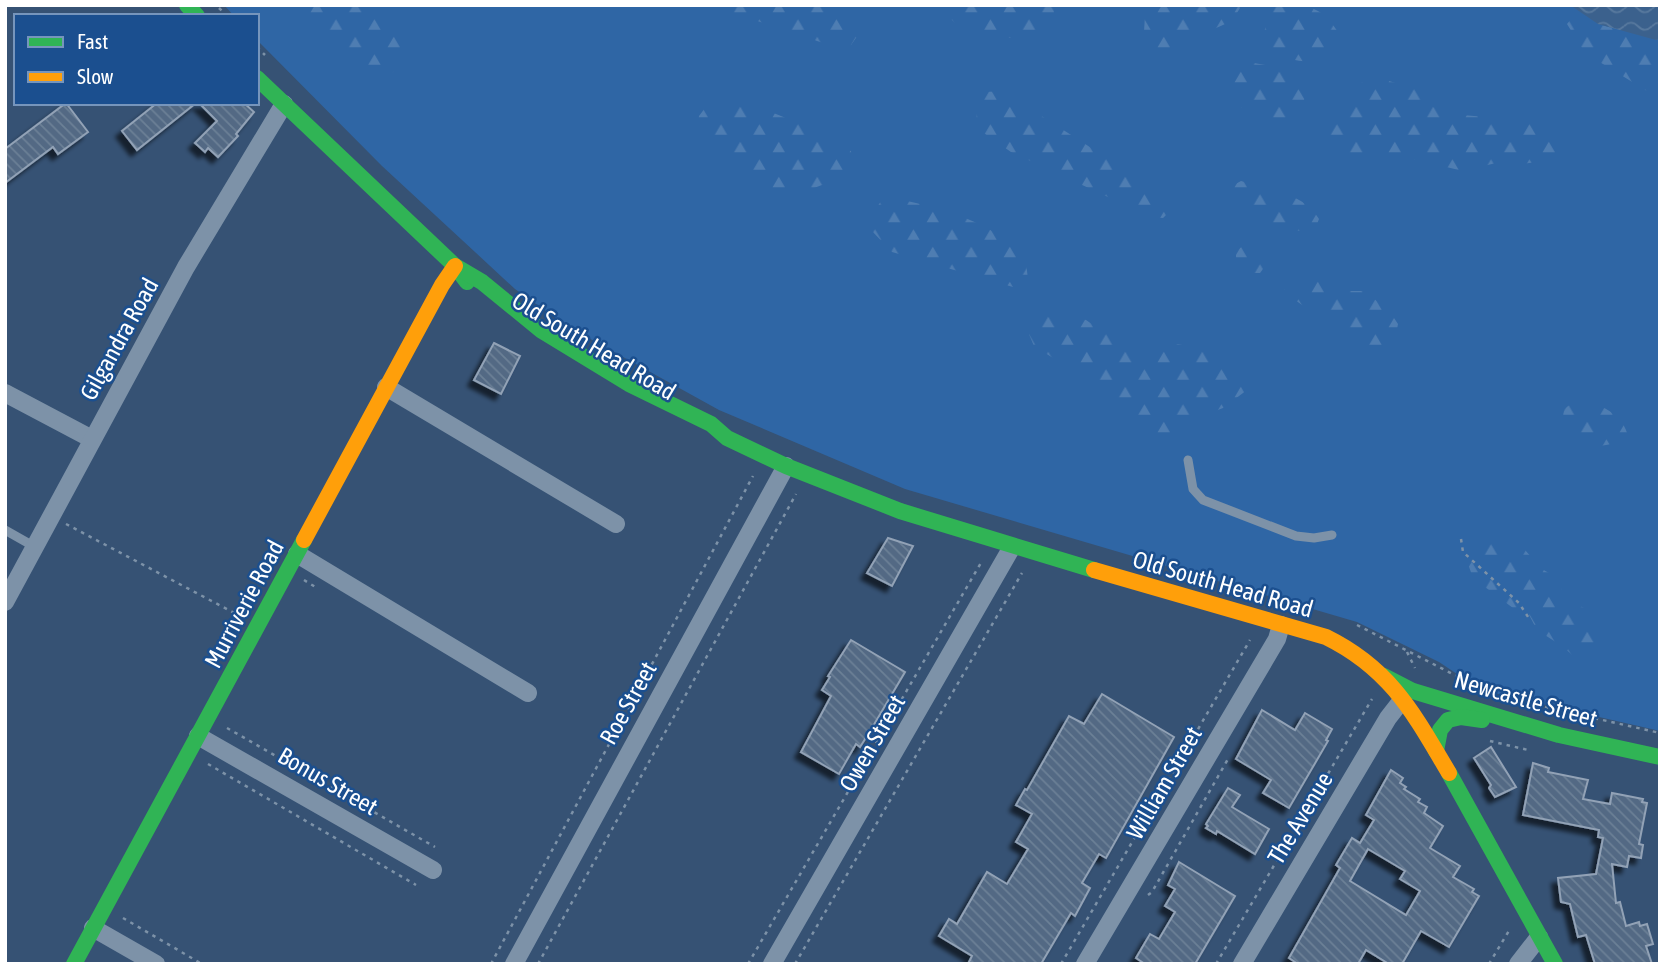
<svg xmlns="http://www.w3.org/2000/svg" width="1665" height="969" viewBox="0 0 1665 969" font-family="'Asap Condensed',sans-serif">
<style>
.green{fill:#2f66a5}
.forest{fill:url(#forest-firs)}
.water{fill:url(#water-waves)}
.building{fill:url(#building-back-hatch);stroke:#92a2b6;stroke-width:2;fill-rule:evenodd;filter:url(#shadow)}
.lines{fill:none;stroke-linecap:round;stroke-linejoin:round}
.path{stroke:#7d92a8;stroke-width:2.5;stroke-dasharray:3.5 5;stroke-linecap:butt}
.lane{stroke:#7d92a8;stroke-width:9}
.street{stroke:#7d92a8;stroke-width:18}
.fast{stroke:#30b455;stroke-width:16}
.slow{stroke:#ff9f0a;stroke-width:16}
.labels{text-anchor:middle;dominant-baseline:central;stroke-width:5;stroke-linejoin:round;paint-order:stroke}
.street-label{font-size:24px;fill:#fff;stroke:#1b4f8f}
</style>
<defs>
<pattern id="forest-firs" width="22" height="20" patternUnits="userSpaceOnUse" patternTransform="scale(1.75)"><rect width="22" height="20" fill="#2f66a5"/><path d="M5 1l3.5 6h-7zM16 11l3.5 6h-7z" fill="#4e7db2"/></pattern>
<pattern id="water-waves" width="16" height="10" patternUnits="userSpaceOnUse" patternTransform="scale(1.75)"><rect width="16" height="10" fill="#3b618d"/><path d="M0 5q4-4 8 0t8 0" fill="none" stroke="#58799e"/></pattern>
<pattern id="building-back-hatch" width="6" height="6" patternUnits="userSpaceOnUse" patternTransform="scale(1.75)"><rect width="6" height="6" fill="#526984"/><path d="M-1 5l2 2M0 0l6 6M5-1l2 2" fill="none" stroke="#6c8096"/></pattern>
<filter id="shadow"><feDropShadow dx="-6" dy="6" stdDeviation="2" flood-color="#0009"/></filter>
</defs>
<rect width="100%" height="100%" fill="#365274"/>
<path class="green" d="M224,5H1660V731L1481,690L1439,662L1357,622L905,489L719,410L567,326L515,289L382,166L257,40V16H234Z"/>
<g class="forest">
<path d="M298,5H381C392,23 419,50 397,69C389,76 383,78 372,79C344,57 324,28 298,5Z"/>
<path d="M710,5H833L854,16L858,35L851,45L838,48Z"/>
<path d="M940,5H1055C1053,36 1024,38 1000,38C993,38 984,39 977,37C965,34 946,16 940,5Z"/>
<path d="M1138,5H1238L1240,8L1232,21L1198,36L1194,45L1180,56L1151,48L1149,36L1144,32L1145,15Z"/>
<path d="M1271,5C1303,5 1319,2 1338,32L1335,45L1310,62C1291,60 1273,58 1262,41Z"/>
<path d="M1578,11L1598,24L1656,40L1660,39V99L1585,53L1567,24Z"/>
<path d="M1254,63L1282,68L1297,73L1307,87V96L1292,115L1280,123L1267,124L1256,120L1242,108L1231,93L1232,77L1241,68Z"/>
<path d="M1373,76L1418,90L1429,105L1450,114L1498,118L1519,124L1535,122L1549,128V138L1561,143L1554,156L1543,161L1522,164L1496,163L1463,171L1413,159L1396,161L1331,150L1324,142L1331,124L1351,103L1356,86Z"/>
<path d="M1003,91L1155,189L1168,191L1175,198L1170,211L1163,218L1151,217L1011,152L978,129L975,102L985,92Z"/>
<path d="M727,102L766,110L796,122L851,151C853,171 844,178 825,184C815,187 804,193 794,195C765,199 714,152 697,132L699,116L708,104Z"/>
<path d="M1241,181C1268,189 1304,193 1319,219L1315,229L1309,233C1278,226 1249,217 1225,196L1230,187Z"/>
<path d="M884,197C923,202 1006,223 1025,262C1027,266 1027,273 1028,278L1013,287L892,252L871,230L877,207Z"/>
<path d="M1244,245C1256,246 1264,249 1269,261L1260,273C1243,274 1235,269 1236,251Z"/>
<path d="M1306,277L1322,283L1332,291H1365L1390,312L1398,324C1395,340 1392,350 1375,353C1357,336 1339,319 1319,304L1305,307L1295,300L1284,289L1291,278Z"/>
<path d="M1055,312L1086,320L1120,343L1142,346L1169,343L1202,348L1239,369L1249,379L1247,390L1223,408L1202,416L1162,440L1112,395L1034,346L1025,325L1040,317Z"/>
<path d="M1589,403C1606,406 1624,418 1628,436L1624,442C1597,445 1596,452 1571,436L1574,421L1567,416L1563,417L1564,409L1571,404Z"/>
<path d="M1488,541L1506,543L1525,550L1542,569L1554,576L1562,588L1560,593L1562,597L1590,611L1600,620C1592,636 1601,643 1587,659L1578,660L1562,646L1537,630L1527,611L1513,608L1473,578L1467,561L1474,547Z"/>
</g>
<path class="water" d="M1570,5H1660V39L1656,40L1598,24Z"/>
<g class="building">
<path d="M66,103L88,132L58,154L53,147L5,183V149Z"/>
<path d="M157,103H196L137,150L122,131Z"/>
<path d="M199,103H244L254,112L236,134L238,136L218,157L208,148L205,152L195,143L217,121Z"/>
<path d="M494,343L520,356L501,394L474,380Z"/>
<path d="M888,538L913,546L892,586L867,573Z"/>
<path d="M851,640L905,672L869,733L860,747L856,744L839,774L801,752L831,696L822,690L830,677L828,676Z"/>
<path d="M1102,694L1174,737L1106,858L1099,854L1082,883L1090,888L1075,916L1071,913L1041,964H968L972,956L939,936L949,919L957,924L987,872L1007,884L1028,849L1016,842L1032,814L1016,805L1025,789L1027,790L1069,716L1084,724Z"/>
<path d="M1262,710L1295,730L1305,713L1332,729L1326,740L1328,741L1289,808L1263,793L1271,780L1236,759Z"/>
<path d="M1491,747L1516,787L1495,797L1489,788L1491,785L1474,758Z"/>
<path d="M1533,763L1549,768L1548,772L1588,780L1583,799L1610,804L1612,793L1643,799L1642,802L1647,803L1639,844L1643,845L1641,858L1629,856L1627,867L1612,864L1616,903L1620,902L1626,926L1639,922L1640,926L1647,924L1653,944L1646,946L1652,964H1595L1586,935L1578,937L1570,904L1561,902L1558,878L1596,874L1603,838L1598,837L1599,830L1523,815Z"/>
<path d="M1391,770L1403,778L1400,783L1406,787L1404,789L1420,799L1418,802L1427,807L1424,813L1443,826L1430,848L1460,866L1453,877L1474,889L1472,892L1479,896L1449,947L1421,931L1402,964H1389L1366,950L1358,964H1298L1289,958L1340,868L1336,865L1352,838L1360,843L1374,820L1366,815ZM1368,849L1405,871L1400,879L1420,891L1406,915L1350,881Z"/>
<path d="M1228,788L1240,795L1232,807L1269,829L1255,854L1217,831L1216,834L1206,828L1208,826L1206,824Z"/>
<path d="M1179,862L1235,896L1195,964H1145L1136,958L1150,934L1159,939L1175,912L1165,906L1175,889L1168,885Z"/>
</g>
<g class="lines">
<g class="path">
<path d="M219,8L227,16"/>
<path d="M257,47L265,55"/>
<path d="M66,524L240,616"/>
<path d="M1461,539L1463,552L1519,603L1530,620"/>
<path d="M304,580L317,588"/>
<path d="M1357,625L1478,687"/>
<path d="M1407,652L1415,668"/>
<path d="M1545,707L1660,733"/>
<path d="M227,728L435,847"/>
<path d="M1490,741L1528,750"/>
<path d="M208,764L416,885"/>
<path d="M1148,895L1152,892L1228,759"/>
<path d="M123,918L202,964"/>
<path d="M491,964L753,476"/>
<path d="M538,964L796,494"/>
<path d="M748,964L982,561"/>
<path d="M795,964L1022,573"/>
<path d="M1061,964L1250,640"/>
<path d="M1216,964L1372,699"/>
<path d="M1489,964L1510,929"/>
</g>
<g class="lane">
<path d="M1188,460L1193,489L1203,500L1296,536L1314,538L1332,535"/>
<path d="M5,530L35,547"/>
</g>
<g class="street">
<path d="M386,387L616,524"/>
<path d="M5,393L92,439"/>
<path d="M297,554L528,693"/>
<path d="M5,602L186,267L284,104"/>
<path d="M198,736L433,870"/>
<path d="M93,928L156,964"/>
<path d="M514,964L786,466"/>
<path d="M772,964L1012,547"/>
<path d="M1085,964L1277,639L1281,625"/>
<path d="M1242,964L1388,718L1402,700"/>
<path d="M1518,964L1539,937"/>
</g>
<g class="fast">
<path d="M187,5L197,16"/>
<path d="M257,78L455,266L467,282"/>
<path d="M455,266L482,282L542,331L629,384L711,424L727,438L786,466L900,511L1094,570"/>
<path d="M1384,676L1413,691L1559,735L1660,757"/>
<path d="M1436,751L1440,730L1448,720L1461,717L1482,720"/>
<path d="M1449,773L1555,964"/>
<path d="M74,964L304,540"/>
</g>
<g class="slow">
<path d="M304,540L442,285L455,266"/>
<path d="M1094,570L1326,637C1391,669 1414,714 1449,773"/>
</g>
</g>
<g class="labels">
<g class="street-label">
<text transform="translate(119 339) rotate(-61)">Gilgandra Road</text>
<text transform="translate(594 346) rotate(31)">Old South Head Road</text>
<text transform="translate(1223 584) rotate(16)">Old South Head Road</text>
<text transform="translate(244 604) rotate(-62)">Murriverie Road</text>
<text transform="translate(1526 699) rotate(16)">Newcastle Street</text>
<text transform="translate(628 703) rotate(-61)">Roe Street</text>
<text transform="translate(872 743) rotate(-60)">Owen Street</text>
<text transform="translate(328 781) rotate(30)">Bonus Street</text>
<text transform="translate(1164 783) rotate(-60)">William Street</text>
<text transform="translate(1300 818) rotate(-59)">The Avenue</text>
</g>
</g>
<rect width="1665" height="969" fill="none" stroke="#ffffff" stroke-width="14"/>
<rect x="14" y="14" width="245" height="91" fill="#1b4f8f" stroke="#7695bc" stroke-width="2"/>
<rect x="28" y="37" width="35" height="10" fill="#30b455" stroke="#7695bc" stroke-width="2"/>
<text x="77" y="49" font-size="21" fill="#ffffff">Fast</text>
<rect x="28" y="72" width="35" height="10" fill="#ff9f0a" stroke="#7695bc" stroke-width="2"/>
<text x="77" y="84" font-size="21" fill="#ffffff">Slow</text>
</svg>
